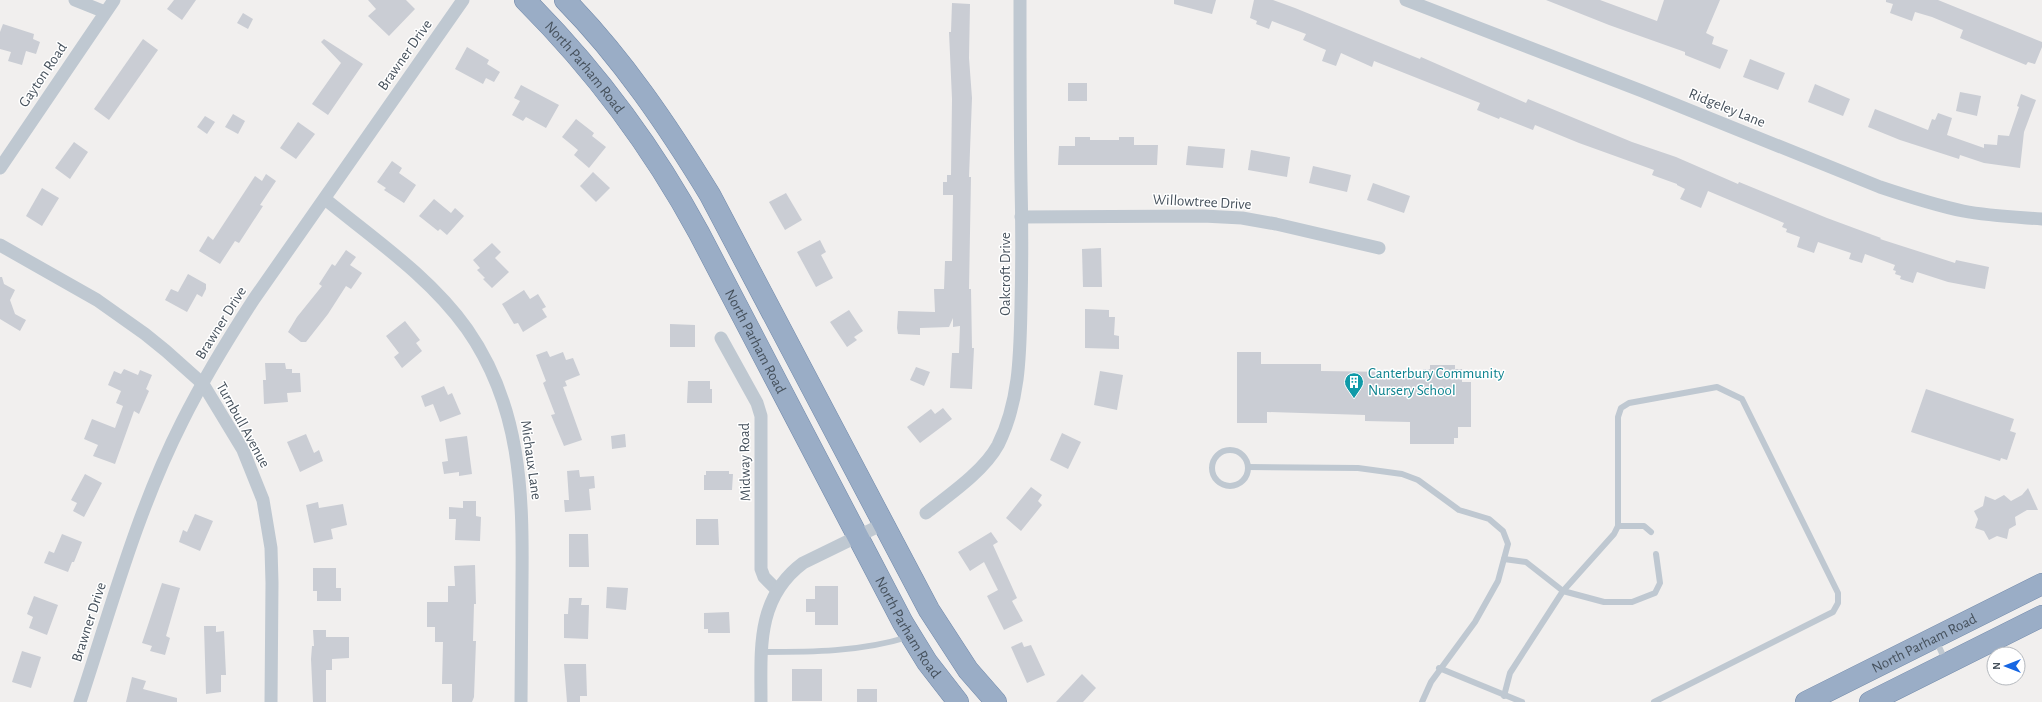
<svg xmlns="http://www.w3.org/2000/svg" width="2042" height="702" viewBox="0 0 2042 702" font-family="'Alegreya Sans',sans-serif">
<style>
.building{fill:#cacdd4}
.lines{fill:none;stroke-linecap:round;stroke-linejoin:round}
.trunk-casing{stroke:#7189aa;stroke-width:22}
.service{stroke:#bfc8d1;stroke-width:6}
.minor{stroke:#bfc8d1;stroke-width:13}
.trunk{stroke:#9aadc6;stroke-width:21}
.labels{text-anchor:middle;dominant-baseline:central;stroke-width:3;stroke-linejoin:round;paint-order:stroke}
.street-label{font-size:15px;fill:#46515c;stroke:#fff}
.culture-label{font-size:15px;fill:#0d838f;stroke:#fff;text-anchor:start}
</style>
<rect width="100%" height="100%" fill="#f1efee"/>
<g class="building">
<path d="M174,0H196L182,20L167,9Z"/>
<path d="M368,0H406L415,9L389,36L368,16L376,9Z"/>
<path d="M1174,0H1216L1212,14L1174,4Z"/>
<path d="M1254,0H1273L1295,8L1420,59L1421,57L1526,103L1528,99L1632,142L1676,157L1738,184L1739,182L1827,218L1881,238L1880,239L1955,263L1956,260L1989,267L1985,289L1948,282L1917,272L1913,283L1900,279L1901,276L1895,274L1896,271L1893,270L1895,265L1865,254L1862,263L1849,259L1851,253L1818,242L1814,253L1797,247L1800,237L1786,232L1787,229L1782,227L1784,223L1708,191L1701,208L1680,199L1685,189L1677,185V184L1652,175L1654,170L1579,143L1535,125L1533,130L1500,117L1499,119L1477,110L1480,103L1374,61L1372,67L1341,53L1336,66L1322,61L1326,50L1303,40L1306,34L1272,21L1269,29L1256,24L1257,21L1250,18Z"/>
<path d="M1546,0H1600L1657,21L1664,0H1720L1706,33L1714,37L1712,44L1728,50L1720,69L1685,55V52L1609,25Z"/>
<path d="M1886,0H1938L2042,42V47L2035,64L2028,62L2026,65L1960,38L1963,30L1932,17L1915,12L1912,21L1890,13L1893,4L1886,2Z"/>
<path d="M952,3L970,4L969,58L972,98L969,177H971L969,289H971L972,348H974L972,389L950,388L952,353H959L960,326L953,327V318L949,327L920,328V335L898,334L897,328L898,311L935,312L934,289H944L945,261H952L953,195H943V182H947V175H951L952,99L949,32H951Z"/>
<path d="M243,13L253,19L248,29L237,23Z"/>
<path d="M3,24L34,34L33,39L40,42L36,54L26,51L22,65L8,61L11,52L0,49V32Z"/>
<path d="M143,39L158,50L109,120L94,109Z"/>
<path d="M324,39L363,64L328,115L312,104L341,63L321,42Z"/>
<path d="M467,47L489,60L487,64L500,72L494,82L486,78L483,84L455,69Z"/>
<path d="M1750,59L1785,73L1778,90L1743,77Z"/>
<rect x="1068" y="83" width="19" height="18"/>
<path d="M1815,84L1850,99L1843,116L1808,102Z"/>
<path d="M521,85L559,105L546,128L526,117L523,121L512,115L520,101L514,98Z"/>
<path d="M1960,92L1981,96L1977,116L1956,111Z"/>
<path d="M2021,94L2036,100L2024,132L2020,168L1984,163L1960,155L1959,159L1900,140L1868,127L1875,109L1928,130L1932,119L1935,120L1938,113L1952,118L1947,135L1984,148V144L1997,145L1998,135L2009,136L2019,107L2017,106Z"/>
<path d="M233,114L245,121L238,134L225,127Z"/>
<path d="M205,116L215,122L207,134L197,127Z"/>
<path d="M576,119L594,133L592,136L606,147L589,168L574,155L578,150L562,137Z"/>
<path d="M298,122L315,134L296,159L280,148Z"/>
<path d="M1075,137H1090V140H1119V137H1134V145H1158L1157,165H1058L1059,146H1075Z"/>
<path d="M74,142L88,152L70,179L55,168Z"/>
<path d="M1188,146L1225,149L1223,168L1186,165Z"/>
<path d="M1251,150L1290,157L1287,177L1248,170Z"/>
<path d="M392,161L402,168L399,173L416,185L404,203L384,190L386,188L377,182Z"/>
<path d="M1313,166L1351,175L1347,192L1309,183Z"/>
<path d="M593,172L610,188L596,202L580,186Z"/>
<path d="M266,174L276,181L260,205L263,206L239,243L235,241L220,264L199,251L208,236L213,240L255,176L262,181Z"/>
<path d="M1373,183L1410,196L1404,213L1367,200Z"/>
<path d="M42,188L59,198L42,226L26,216Z"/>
<path d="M786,193L802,220L785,230L769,202Z"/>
<path d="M434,199L451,213L455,208L464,216L447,235L440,229L438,231L419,216Z"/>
<path d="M820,240L826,252L821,255L833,278L816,287L797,252Z"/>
<path d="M492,243L501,252L495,258L509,272L492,288L483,279L485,278L477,270L480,268L473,260Z"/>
<path d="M1101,248L1102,287H1083L1082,249Z"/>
<path d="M346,250L356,257L350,265L362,273L351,289L346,286L328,314L306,342H301L288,332L297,317L322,286L319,284L332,264L335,266Z"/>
<path d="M188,274L206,284V289L202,297L197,294L187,312L165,300L171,289L178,292Z"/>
<path d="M0,277H2L4,284L15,290L10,300L15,314L26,320L20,331L0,319Z"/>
<path d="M524,290L530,299L538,294L546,307L542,309L547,317L523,332L518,323L514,324L502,304Z"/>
<path d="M1085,309L1109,310V317H1115L1114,335L1119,336V349L1085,348Z"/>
<path d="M849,310L863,331L854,337L857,340L847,347L830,322Z"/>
<path d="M405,321L420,340L416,343L422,351L402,368L394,357L399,353L386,336Z"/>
<path d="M670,324L695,325V347H670Z"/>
<path d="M547,351L550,357L563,352L566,360L573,358L580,375L565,381L567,386L563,387L582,440L564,446L551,415L555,414L543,383L546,381L536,355Z"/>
<path d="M1237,352H1261V364H1321V371L1395,372V376H1423V369H1430V365H1455V369H1462V382H1471V427H1458V438H1454V444H1410V422L1365,421V415L1267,412V423H1237Z"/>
<path d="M265,363H285L286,369H292V373H300L301,392L287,393L288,402L264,404L263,380H266Z"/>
<path d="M916,367L930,372L924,386L910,380Z"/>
<path d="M124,369L138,375L140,370L152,375L146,389L149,391L139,414L134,411L115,464L93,456L98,445L84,439L92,419L115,428L123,406L116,403L121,391L108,385L114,371L121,374Z"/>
<path d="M1100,371L1123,375L1117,410L1094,405Z"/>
<path d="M688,381H710V389H712V403H687Z"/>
<path d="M444,386L448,395L452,393L461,414L440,422L433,404L425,407L421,396Z"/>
<path d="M1926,389L2014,419L2010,431L2016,433L2007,460L2001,458L2000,461L1911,432Z"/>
<path d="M943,408L952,419L920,443L907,427L931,409L935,414Z"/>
<path d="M1062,433L1081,442L1068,469L1050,460Z"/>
<path d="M306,434L314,453L319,450L323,461L300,472L287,442Z"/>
<path d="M625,434L626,447L612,449L611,436Z"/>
<path d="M467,436L472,474L459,476V472L444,474L442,462L448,461L445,439Z"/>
<path d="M579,470L580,477L594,476L595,488L589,489L591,510L565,512L564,500H569L567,471Z"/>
<path d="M706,471H729V474H733L732,490H704V475H706Z"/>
<path d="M85,474L102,483L84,517L73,511L77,503L71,500Z"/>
<path d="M1031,487L1042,495L1038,501L1042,505L1021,531L1006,518Z"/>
<path d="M2028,488L2038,510H2027L2015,517L2016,525L2009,529L2007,539L1997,536L1989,540L1984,531L1975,528L1978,519L1974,511L1983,506L1985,496L1995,500L2004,495L2011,501L2022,495Z"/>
<path d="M463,501H476V516L481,517L480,541L455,540L456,519H449V507L463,508Z"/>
<path d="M318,502L319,508L343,504L347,525L331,529L333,539L314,543L306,505Z"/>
<path d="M195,514L213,521L200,551L179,542L183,530L187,532Z"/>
<path d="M696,519H718L719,545H696Z"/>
<path d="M991,532L998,542L993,545L1017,598L1012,601L1023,621L1004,630L987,596L998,590L984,562L970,571L958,552Z"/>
<path d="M62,534L82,542L74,562H72L68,572L44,563L49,551L54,553Z"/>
<path d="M569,534H588L589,567H569Z"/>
<path d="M475,565L476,604H474L473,641H476L474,697L472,702H452V684H442L443,642H435V627H427V602H448V586H455L454,566Z"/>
<path d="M313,568H336V588H341V601H317V591H313Z"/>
<path d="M162,583L180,588L166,636L170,638L165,655L150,651L152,646L142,643Z"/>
<path d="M815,586H838V625H815V612H806V599H815Z"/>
<path d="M607,587L628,588L626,610L606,608Z"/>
<path d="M34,596L58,605L47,635L29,628L33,617L27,614Z"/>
<path d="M569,598H582L581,605H589L588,639L564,638V614H568Z"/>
<path d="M729,612L730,633H708V629H704V613Z"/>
<path d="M204,626H216V632L224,631L226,675H221V692L206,694Z"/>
<path d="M313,630H326V637H349V658L332,659V670H326V702H313L311,659L312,646H314Z"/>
<path d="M1022,642L1024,647L1031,645L1045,675L1027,683L1011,647Z"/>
<path d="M22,651L41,657L31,688L12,682Z"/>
<path d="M564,664H586L587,696H580V702H567Z"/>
<rect x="792" y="669" width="30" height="32"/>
<path d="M1082,674L1096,688L1083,702H1056Z"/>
<path d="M132,677L146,681L143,689L177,698V702H126Z"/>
<rect x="857" y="689" width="20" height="13"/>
</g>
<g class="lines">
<g class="trunk-casing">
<g id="trunk">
<path id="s1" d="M525,0C594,69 653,148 699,233L903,623L927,662L958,702"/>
<path d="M565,0C622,58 668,126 710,195L929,610L968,670L996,702"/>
<path id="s2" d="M1806,702L2042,584"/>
<path d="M1870,702L2042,616"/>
</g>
</g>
<g class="service">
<circle cx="1230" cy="468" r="18"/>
<path d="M1248,467L1358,468L1402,474L1418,480L1459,510L1489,519L1503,531L1508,544L1498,581L1475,622L1431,682L1422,702"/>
<path d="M1618,526H1644L1651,532"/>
<path d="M1504,559L1526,562L1563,591L1604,602H1632L1655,593L1660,583L1656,554"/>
<path d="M1936,640L1945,660"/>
<path d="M761,652C811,652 860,652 908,637"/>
<path d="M1439,668L1522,702"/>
<path d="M1504,696L1510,673L1563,591L1614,534L1618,526V417L1621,408L1629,403L1717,387L1742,399L1838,593V603L1833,612L1654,702"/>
</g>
<g class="minor">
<path d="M75,0L105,12"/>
<path d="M1406,0L1642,91L1880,187C1907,196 1934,205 1963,211C1989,216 2015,217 2042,219"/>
<path d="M0,168L114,0"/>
<path d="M325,199C374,239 430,277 467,329C521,406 523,492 522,581C522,621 521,662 521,702"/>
<path d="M1021,217L1203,216L1242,218L1276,224L1379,248"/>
<path d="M0,245L97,300L145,334L166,351L203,384L243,450L263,500L271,548L272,583L271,702"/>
<path d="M721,338L757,403L761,416V569L764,577L777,590"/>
<path d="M926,513C949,495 984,471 998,445C1020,401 1020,353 1021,306C1022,264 1022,223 1021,182C1020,121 1020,61 1020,0"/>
<path d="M80,702C111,608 137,511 182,422C203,380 228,339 254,299L463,0"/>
<path d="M761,702C761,649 756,598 803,563L883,524"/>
</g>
<use href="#trunk" class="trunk"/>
</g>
<defs>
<g id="building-pin" transform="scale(1)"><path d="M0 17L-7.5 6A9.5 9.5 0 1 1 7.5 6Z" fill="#0f9aa8" stroke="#fff"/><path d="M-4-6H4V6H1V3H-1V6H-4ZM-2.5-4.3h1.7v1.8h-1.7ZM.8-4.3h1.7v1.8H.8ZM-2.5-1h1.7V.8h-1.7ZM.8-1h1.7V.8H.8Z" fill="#fff"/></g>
</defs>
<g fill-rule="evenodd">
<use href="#building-pin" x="1354" y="382"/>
</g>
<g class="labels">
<g class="street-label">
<text transform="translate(405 55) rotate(-55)">Brawner Drive</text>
<text stroke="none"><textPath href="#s1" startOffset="90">North Parham Road</textPath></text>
<text transform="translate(43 75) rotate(-56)">Gayton Road</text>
<text transform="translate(1727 108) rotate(22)">Ridgeley Lane</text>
<text transform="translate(1202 202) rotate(3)">Willowtree Drive</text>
<text transform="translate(1005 274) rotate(-90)">Oakcroft Drive</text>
<text transform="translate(221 323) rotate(-58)">Brawner Drive</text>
<text stroke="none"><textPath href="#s1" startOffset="414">North Parham Road</textPath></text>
<text transform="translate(243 425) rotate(61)">Turnbull Avenue</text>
<text transform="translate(531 460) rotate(82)">Michaux Lane</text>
<text transform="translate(745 462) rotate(-91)">Midway Road</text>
<text transform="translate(89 622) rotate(-72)">Brawner Drive</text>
<text stroke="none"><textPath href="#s1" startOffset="738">North Parham Road</textPath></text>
<text stroke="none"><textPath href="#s2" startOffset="132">North Parham Road</textPath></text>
</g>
<g class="culture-label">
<text x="1368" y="373">Canterbury Community<tspan x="1368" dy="17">Nursery School</tspan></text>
</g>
</g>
<g transform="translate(2006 666) rotate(270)"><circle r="19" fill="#ffffff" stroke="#b5b9be"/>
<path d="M0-3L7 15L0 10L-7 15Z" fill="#1666e3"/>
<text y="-6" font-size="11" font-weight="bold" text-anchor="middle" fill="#46515c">N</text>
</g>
</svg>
